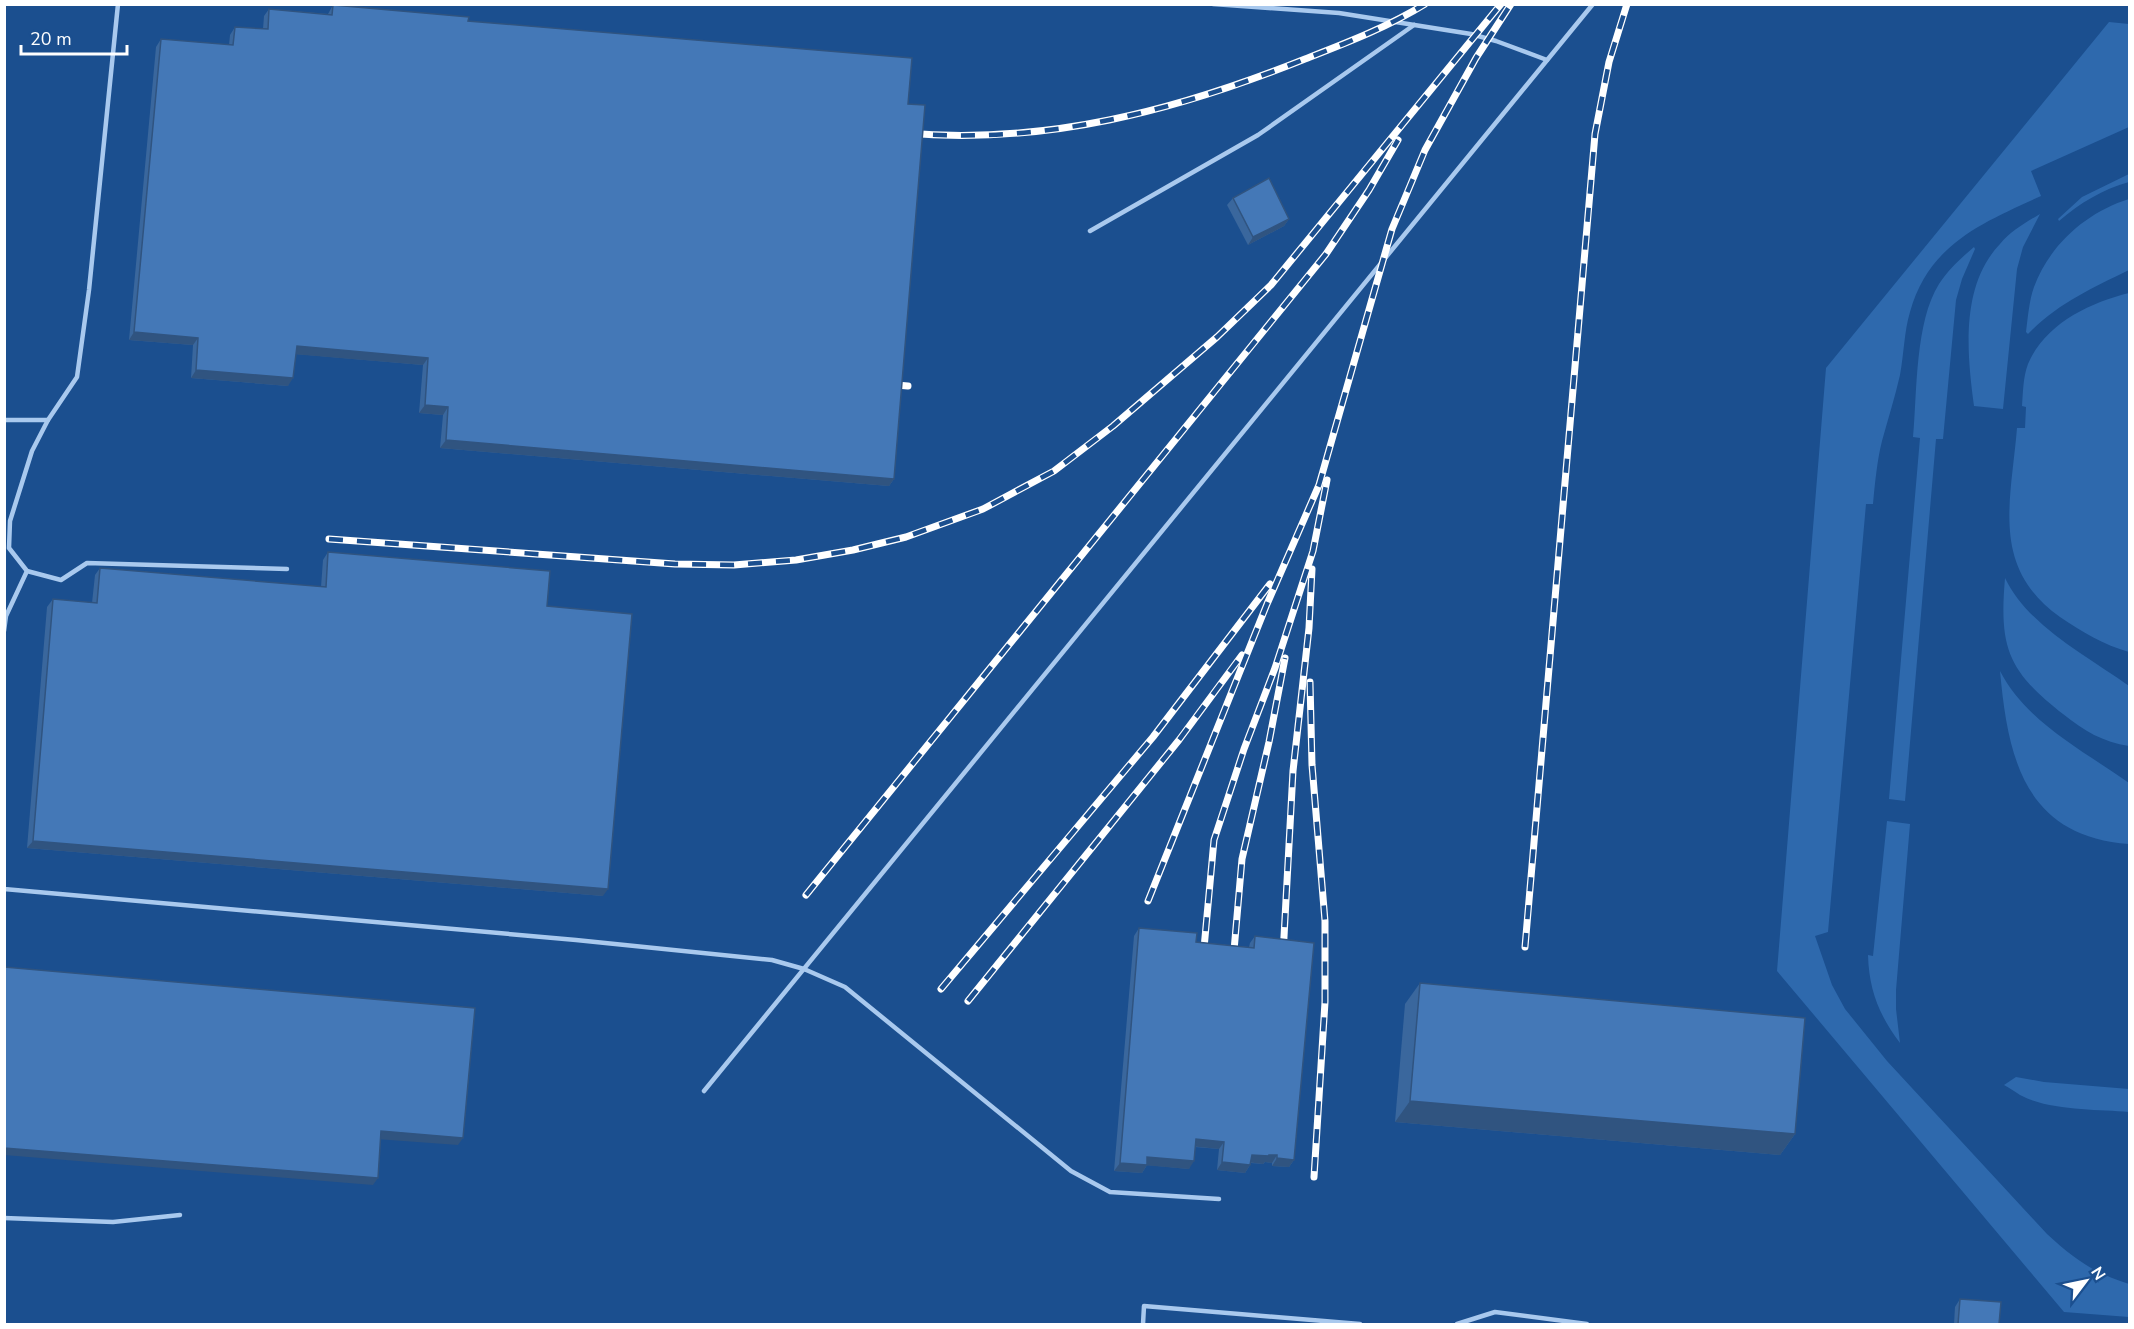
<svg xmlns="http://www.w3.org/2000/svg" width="2134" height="1329" viewBox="0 0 2134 1329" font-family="'Nunito Sans',sans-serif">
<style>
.green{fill:#2e69ad}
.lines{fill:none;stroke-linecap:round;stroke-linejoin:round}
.service{stroke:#a9c9ee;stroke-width:4.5}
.rail-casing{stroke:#fff;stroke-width:7}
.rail{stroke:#1b4f8f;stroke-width:4.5;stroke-dasharray:14;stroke-linecap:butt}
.wall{fill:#3a679d}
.shaded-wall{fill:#305480}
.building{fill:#4478b7;stroke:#305480;stroke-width:1.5}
</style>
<rect width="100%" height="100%" fill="#1b4f8f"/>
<g class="green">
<path d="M2109,22L2129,24V127L2031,171L2041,196C1982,223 1929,244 1910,312C1904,332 1904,354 1900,375C1895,397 1888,419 1882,441C1877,461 1875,483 1873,504H1866L1828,932L1815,936L1832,985L1845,1009L1887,1061L2047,1234C2074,1259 2094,1273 2129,1284V1317L2064,1312L1777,971L1826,368Z"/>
<path d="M2129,174V182C2103,189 2080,203 2059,221L2058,219L2082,197Z"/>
<path d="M2129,199V270C2092,288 2057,304 2028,334L2026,332C2028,317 2029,301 2034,287C2050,244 2087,212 2129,199Z"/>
<path d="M2040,214L2023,247L2017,269L2003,409L1974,406C1967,354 1960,286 2000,244C2011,231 2025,223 2040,214Z"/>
<path d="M1974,247L1975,249L1962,279L1956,300L1943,439H1936L1905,801L1889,799L1920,438L1913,437C1917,392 1915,322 1939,284C1948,270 1961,258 1974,247Z"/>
<path d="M2129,293H2130L2129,652C2104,645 2082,632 2060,617C1990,567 2011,502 2017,428H2025L2026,407L2022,406C2023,393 2023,377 2028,364C2045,324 2089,303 2129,293Z"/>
<path d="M2005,578C2028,626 2087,656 2129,686V746C2103,742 2084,731 2063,714C2008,671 1999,648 2005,578Z"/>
<path d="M2000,671C2026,722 2084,751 2129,783V844C2025,836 2008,759 2000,671Z"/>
<path d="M1887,821L1910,824L1896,990V1009L1900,1043C1879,1015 1869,990 1868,955L1873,956Z"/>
<path d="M2016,1077L2044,1082L2129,1089V1112C2097,1109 2050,1111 2020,1095C2015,1092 2010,1088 2004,1085Z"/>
</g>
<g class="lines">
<g class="service">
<path d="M118,4L89,290L77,377L48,420L32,451L10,521L9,548L27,571L61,580L87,563L287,569"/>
<path d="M1213,4L1339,13L1471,34L1496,41L1547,60"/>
<path d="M1090,231L1258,135L1414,25"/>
<path d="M4,420H48"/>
<path d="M4,631L6,616L27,571"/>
<path d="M4,889L576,940L772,960L804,969L845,987L1071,1171L1110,1192L1219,1199"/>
<path d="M704,1091L1593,4"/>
<path d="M4,1218L113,1222L180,1215"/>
<path d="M1143,1324L1144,1306L1360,1324"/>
<path d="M1457,1324L1495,1312L1587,1324"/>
</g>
<g class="rail-casing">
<g id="rail">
<path d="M905,133C1046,145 1175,111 1305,59C1346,43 1388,27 1425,4"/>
<path d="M885,384L908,386"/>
<path d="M329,539L675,564L734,565L796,560L853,550L906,537L983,509L1054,471L1113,426L1217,337L1271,285L1501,4"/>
<path d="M1310,682L1312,765L1325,921V1002L1314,1177"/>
<path d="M806,895L1326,254L1369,190L1398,140"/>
<path d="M1148,901L1267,604L1319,485L1392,229L1425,150L1476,58L1511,4"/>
<path d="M1525,947L1595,134L1609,62L1627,4"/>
<path d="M1283,955L1293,771L1309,628L1312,569"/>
<path d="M1203,959L1214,840L1244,749L1275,668L1313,551L1327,480"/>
<path d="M1233,962L1242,859L1269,742L1285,658"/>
<path d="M941,989L1153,737L1270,584"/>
<path d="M968,1001L1179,740L1242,655"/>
</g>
</g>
<use href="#rail" class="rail"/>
</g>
<g class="wall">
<path d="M333,5L468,21L908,104L894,479L889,486L440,448L443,415L419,413L423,365L296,354L288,386L191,378L193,345L129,340L156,47L161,39L229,45L230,35L235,27L263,29L264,16L269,9L328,14Z"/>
<path d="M1233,198L1289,219L1284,226L1248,245L1227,205Z"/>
<path d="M328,552L547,606L603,896L27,848L47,607L53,599L92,603L95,575L100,568L321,587L323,560Z"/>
<path d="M1139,928L1196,942L1249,947L1250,943L1255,936L1294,1160L1289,1167L1272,1166V1163L1265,1162L1263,1164L1251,1163L1250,1165L1245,1173L1217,1170L1219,1149L1195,1147L1189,1169L1147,1165L1142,1173L1114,1171L1134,936Z"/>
<path d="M1420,983L1795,1134L1780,1155L1395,1122L1405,1004Z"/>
<path d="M1960,1299L1999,1324H1954L1955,1307Z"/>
</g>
<g class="shaded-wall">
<path d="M1289,219L1284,226L1248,245L1253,237Z"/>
<path d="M134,332L198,338L193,345L129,340Z"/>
<path d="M297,346L428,358L423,365L292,354Z"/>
<path d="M196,370L293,378L288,386L191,378Z"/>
<path d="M425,405L448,407L443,415L419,413Z"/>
<path d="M446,440L894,479L889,486L440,448Z"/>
<path d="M33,841L608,889L603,896L27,848Z"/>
<path d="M1410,1101L1795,1134L1780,1155L1395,1122Z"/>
<path d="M381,1131L463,1138L458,1145L376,1139Z"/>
<path d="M1196,1139L1224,1142L1219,1149L1190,1146Z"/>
<path d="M4,1148L378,1178L373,1185L4,1155Z"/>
<path d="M1252,1155H1277L1272,1163L1265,1162L1263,1164L1247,1162Z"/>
<path d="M1147,1157L1194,1161L1189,1169L1142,1165Z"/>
<path d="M1277,1158L1294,1160L1289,1167L1272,1166Z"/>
<path d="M1222,1162L1250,1165L1245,1173L1217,1170Z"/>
<path d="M1120,1163L1147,1165L1142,1173L1114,1171Z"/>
</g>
<g class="building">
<path d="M333,5L469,17L468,21L912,58L908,104L925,105L894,479L446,440L448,407L425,405L428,358L297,346L293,378L196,370L198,338L134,332L161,39L233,45L235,27L268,29L269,9L332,15Z"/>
<path d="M1269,178L1289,219L1253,237L1233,198Z"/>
<path d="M328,552L550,571L547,606L632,614L608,889L33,841L53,599L97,603L100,568L326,587Z"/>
<path d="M1139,928L1197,933L1196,942L1254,948L1255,936L1314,943L1294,1160L1277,1158V1155H1269V1156L1252,1155L1250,1165L1222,1162L1224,1142L1196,1139L1194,1161L1147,1157V1165L1120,1163Z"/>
<path d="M4,967L475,1008L463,1138L381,1131L378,1178L4,1148Z"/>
<path d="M1420,983L1805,1018L1795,1134L1410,1101Z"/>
<path d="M1960,1299L2001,1302L1999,1324H1958Z"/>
</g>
<rect width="2134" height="1329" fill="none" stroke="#ffffff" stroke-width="12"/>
<g transform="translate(2086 1281) rotate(58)" stroke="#1b4f8f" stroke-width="4.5" paint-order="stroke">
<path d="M0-4.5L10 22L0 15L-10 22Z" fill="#ffffff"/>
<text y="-9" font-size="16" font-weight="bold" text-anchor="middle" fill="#ffffff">N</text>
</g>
<path d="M21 45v9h106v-9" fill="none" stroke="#ffffff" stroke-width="3"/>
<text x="30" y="45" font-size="18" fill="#ffffff" stroke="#1b4f8f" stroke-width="4.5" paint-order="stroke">20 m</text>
</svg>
